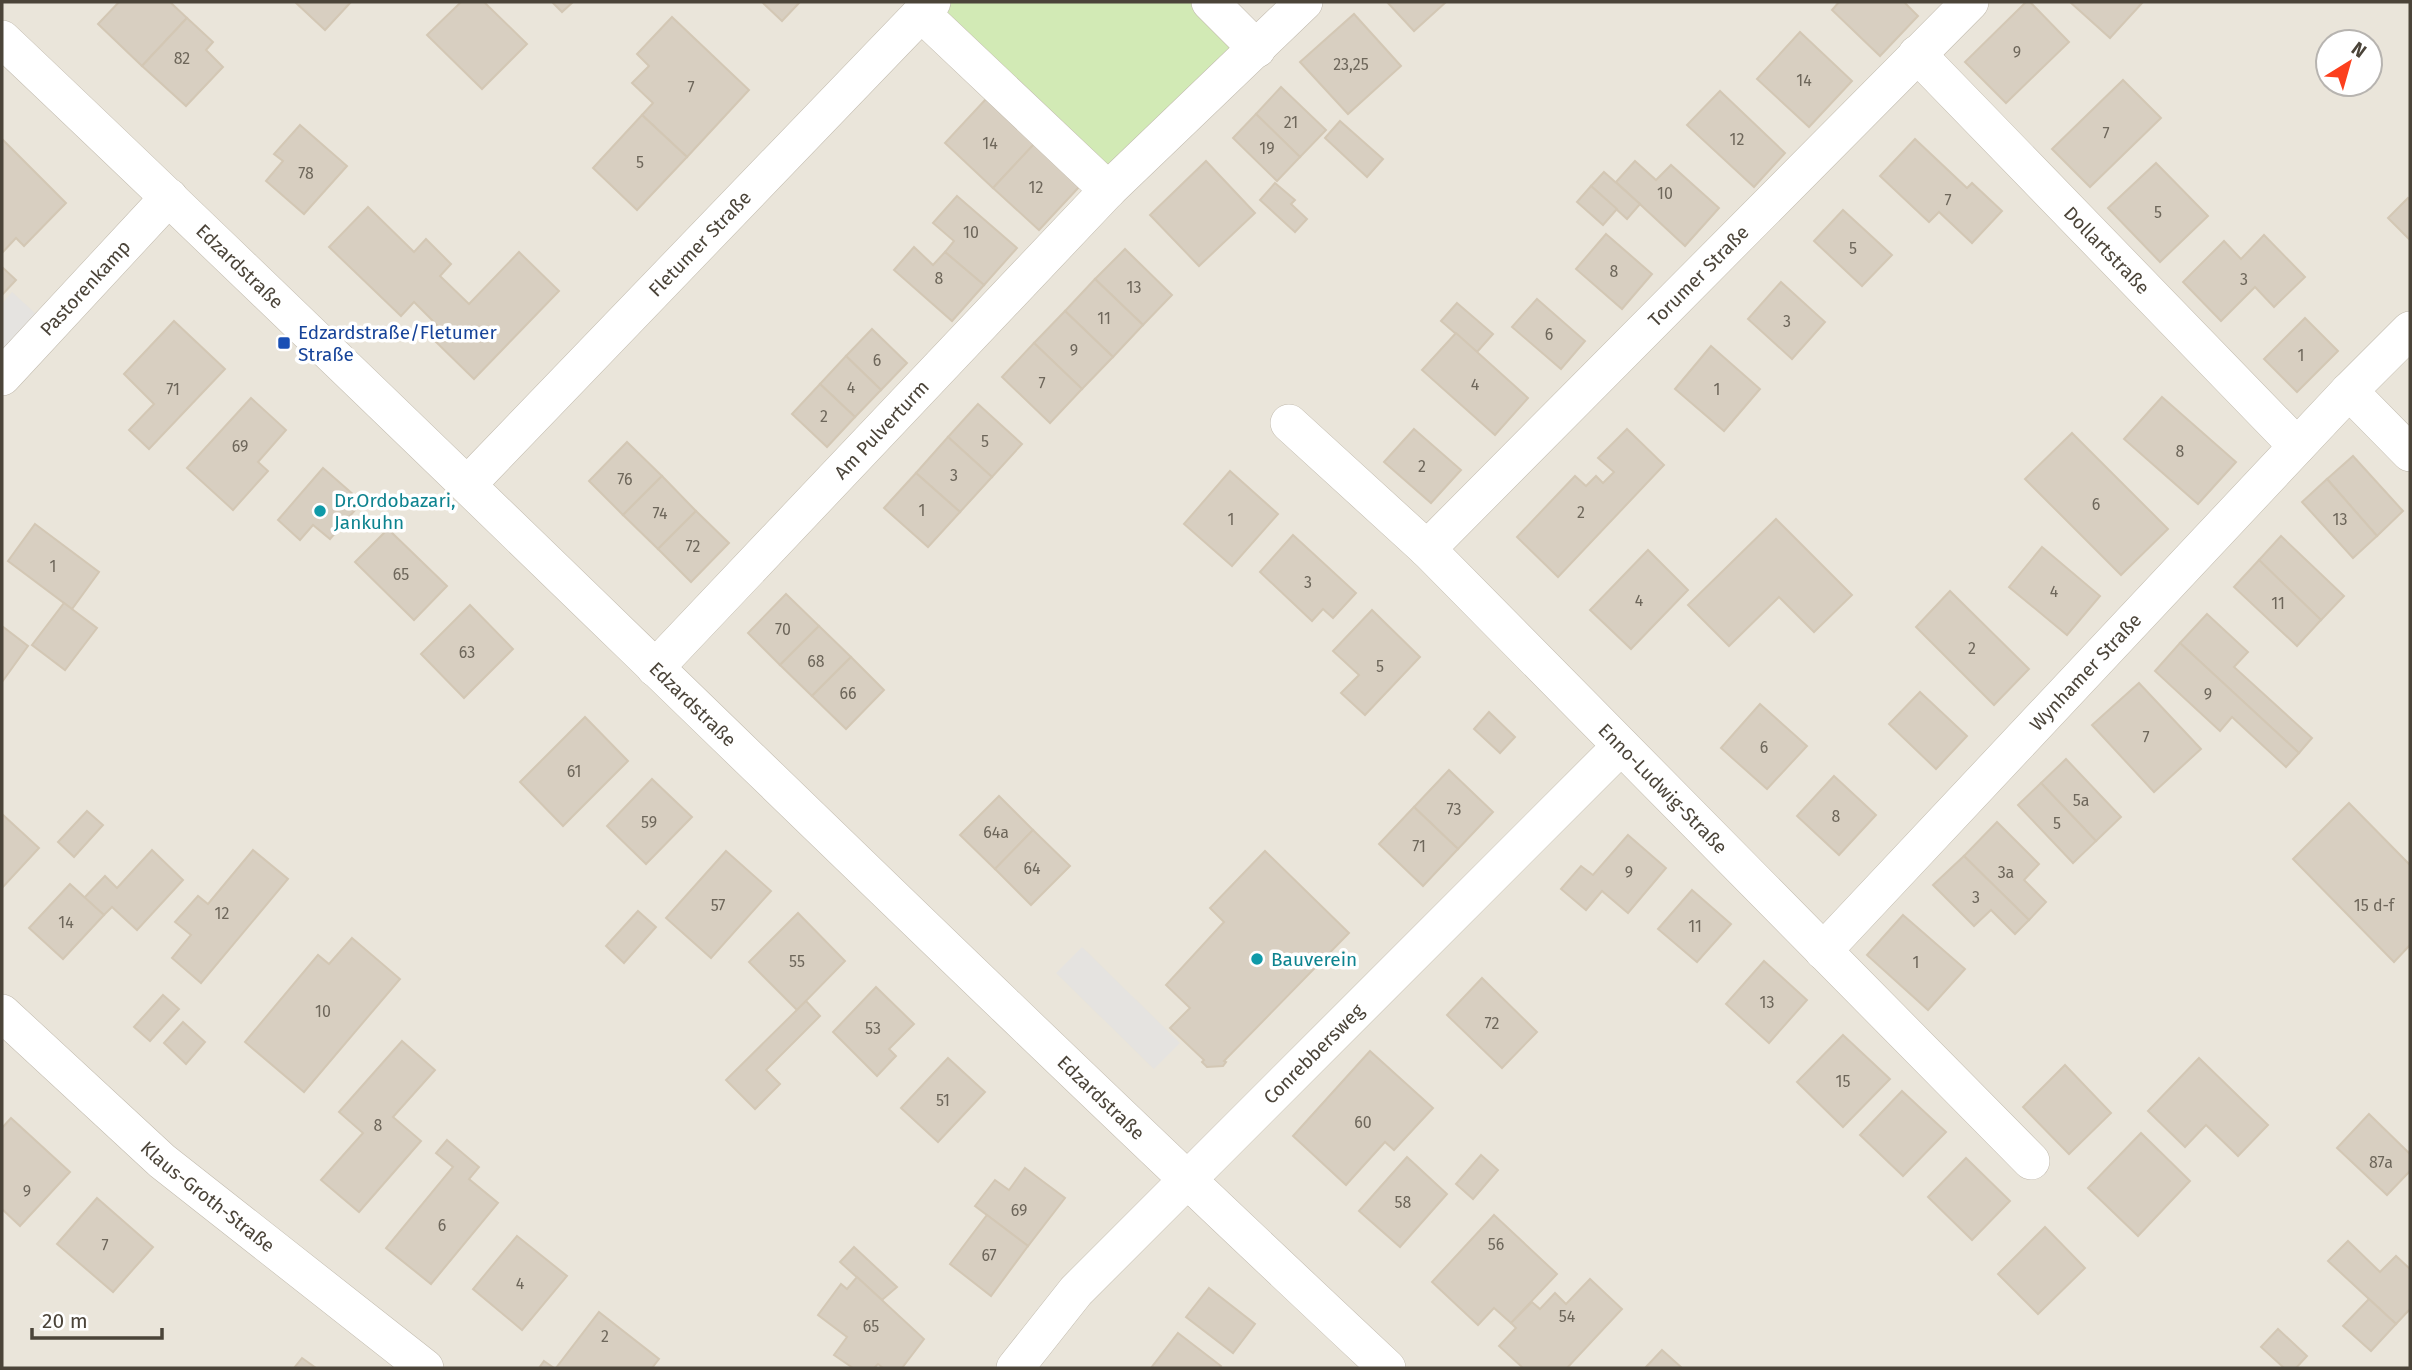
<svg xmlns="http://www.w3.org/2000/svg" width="2412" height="1370" viewBox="0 0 2412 1370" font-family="'Fira Sans',sans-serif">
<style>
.residential{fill:#eae5da;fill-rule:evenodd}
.green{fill:#d2eab5}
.parking{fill:#e5e3e0}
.building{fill:#d8cfc1;stroke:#d3c7b4;stroke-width:2}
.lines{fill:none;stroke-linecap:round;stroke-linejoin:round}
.street-casing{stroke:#c2bbae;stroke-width:38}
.street{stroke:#fff;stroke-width:37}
.transit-dot{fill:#1a4fb4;stroke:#fff;stroke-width:2.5}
.culture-dot{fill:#0f9aa8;stroke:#fff;stroke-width:2.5}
.labels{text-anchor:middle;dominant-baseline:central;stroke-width:7;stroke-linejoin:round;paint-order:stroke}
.number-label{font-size:16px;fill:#6e675b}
.street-label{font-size:19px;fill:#4b4439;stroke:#fff}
.transit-label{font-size:19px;fill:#164399;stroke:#fff;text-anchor:start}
.culture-label{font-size:19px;fill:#0d838f;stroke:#fff;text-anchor:start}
</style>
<rect width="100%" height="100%" fill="#f6f3ec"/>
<path class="residential" d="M2,2H2410V1368H2ZM2328,42H2370V84H2328Z"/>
<path class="green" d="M932,2H1210L1257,49L1108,190Z"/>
<g class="parking">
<path d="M12,292L37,315L2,351V304Z"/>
<path d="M1082,947L1180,1043L1154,1069L1056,973Z"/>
</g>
<g class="building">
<path d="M119,2H170L187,18L142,66L98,24Z"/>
<path d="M295,2H351L325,30Z"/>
<path d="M461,2H484L527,44L482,89L427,35Z"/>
<path d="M552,2H573L562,12Z"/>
<path d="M762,2H800L782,21Z"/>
<path d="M1387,2H1446L1414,31Z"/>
<path d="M1839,2H1904L1918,16L1880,56L1832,10Z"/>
<path d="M2026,2H2030L2069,42L2006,103L1965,62Z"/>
<path d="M2070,2H2143L2110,38Z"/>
<path d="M1354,14L1401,66L1348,114L1300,62Z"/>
<path d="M672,17L749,90L687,157L642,115L653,103L632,83L649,66L637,54Z"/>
<path d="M187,18L213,42L206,50L223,67L186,106L142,66Z"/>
<path d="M1800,32L1852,81L1809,127L1757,79Z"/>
<path d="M2123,80L2161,118L2090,187L2052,149Z"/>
<path d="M1281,87L1326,130L1300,157L1256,114Z"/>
<path d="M1720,91L1785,153L1754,187L1687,125Z"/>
<path d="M986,99L1035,143L993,188L945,143Z"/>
<path d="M1256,114L1300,157L1277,181L1233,138Z"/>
<path d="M642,115L687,157L637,210L593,168Z"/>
<path d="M1340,121L1383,159L1367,177L1325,138Z"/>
<path d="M300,125L347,166L304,214L266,181L283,161L274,154Z"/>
<path d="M2,139L66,203L24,246L16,238L2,253Z"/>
<path d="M1915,139L1967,188L1972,183L2002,211L1972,243L1939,212L1929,222L1880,176Z"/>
<path d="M1035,143L1080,186L1039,230L993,188Z"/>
<path d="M1206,161L1255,213L1199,266L1150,215Z"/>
<path d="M1635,161L1656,180L1671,165L1719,208L1685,246L1616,182Z"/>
<path d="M2156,163L2208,216L2160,262L2108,208Z"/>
<path d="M1604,172L1640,204L1627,219L1591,186Z"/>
<path d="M1275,183L1295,200L1291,204L1307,219L1295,232L1260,200Z"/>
<path d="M1591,186L1617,209L1603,225L1577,202Z"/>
<path d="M957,196L1017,248L984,285L945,252L954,241L933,223Z"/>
<path d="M2408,198L2410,200V240L2388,218Z"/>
<path d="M368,207L414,252L426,239L451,264L440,276L469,304L519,252L559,291L474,379L433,339L442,330L414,302L401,316L329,247Z"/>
<path d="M1843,210L1892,255L1862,286L1814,241Z"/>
<path d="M1606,234L1652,274L1622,309L1576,269Z"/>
<path d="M2264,235L2305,277L2274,307L2255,287L2221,321L2183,282L2224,241L2241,259Z"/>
<path d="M914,247L933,265L945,252L984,285L952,321L894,270Z"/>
<path d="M1125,249L1172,295L1143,325L1095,279Z"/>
<path d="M2,267L16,280L2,295Z"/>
<path d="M1095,279L1143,325L1113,357L1065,311Z"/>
<path d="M1781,282L1825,322L1792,359L1748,319Z"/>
<path d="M1537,299L1585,341L1561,369L1512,327Z"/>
<path d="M1457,303L1493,334L1477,352L1441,321Z"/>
<path d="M1065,311L1113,357L1082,389L1034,343Z"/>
<path d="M2305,318L2338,351L2297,392L2264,359Z"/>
<path d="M174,321L225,369L149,449L129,430L154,404L124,374Z"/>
<path d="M872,329L907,363L881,390L846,356Z"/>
<path d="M1456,333L1528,398L1495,435L1422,370Z"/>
<path d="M1034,343L1082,389L1050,423L1002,377Z"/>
<path d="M1711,346L1760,389L1724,431L1675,389Z"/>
<path d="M846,356L881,390L855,417L820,384Z"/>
<path d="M820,384L855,417L827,447L792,414Z"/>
<path d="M2162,397L2236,462L2198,504L2124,439Z"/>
<path d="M251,398L286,430L258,462L268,471L233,510L187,468Z"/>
<path d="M978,404L1022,444L992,477L948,437Z"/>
<path d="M1414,429L1461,470L1431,503L1384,462Z"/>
<path d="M1627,429L1664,465L1558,577L1517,537L1575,476L1586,486L1596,476L1603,483L1614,472L1598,458Z"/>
<path d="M2072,433L2168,529L2121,575L2025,479Z"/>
<path d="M948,437L992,477L960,512L916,473Z"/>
<path d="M627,442L662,476L623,515L589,481Z"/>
<path d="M2353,456L2403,511L2377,536L2327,479Z"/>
<path d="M323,468L362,502L330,539L313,525L300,540L278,520Z"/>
<path d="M1230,471L1278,514L1232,566L1184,524Z"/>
<path d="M916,473L960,512L928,547L884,508Z"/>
<path d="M662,476L696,511L658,549L623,515Z"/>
<path d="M2327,479L2377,536L2353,558L2302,502Z"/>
<path d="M696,511L729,543L691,582L658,549Z"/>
<path d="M1776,519L1852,595L1814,632L1779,597L1729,646L1688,605Z"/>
<path d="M35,524L99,572L72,609L8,561Z"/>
<path d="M388,529L447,586L414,620L355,562Z"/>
<path d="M1293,535L1356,593L1333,618L1323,609L1312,621L1260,572Z"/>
<path d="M2281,536L2344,596L2321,620L2259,560Z"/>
<path d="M2042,547L2100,596L2067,635L2009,587Z"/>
<path d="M1648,550L1688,590L1631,649L1590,610Z"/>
<path d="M2259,560L2321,620L2297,646L2234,587Z"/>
<path d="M1950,591L2029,669L1994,705L1916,627Z"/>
<path d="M786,594L819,626L780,665L748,633Z"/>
<path d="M64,603L97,628L65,670L32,645Z"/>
<path d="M470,605L513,649L464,698L421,654Z"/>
<path d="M1372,610L1420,657L1365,715L1341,693L1359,675L1333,651Z"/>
<path d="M2207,614L2248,652L2234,667L2312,738L2299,753L2180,643Z"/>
<path d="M2,626L28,646L2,682Z"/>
<path d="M819,626L851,657L812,696L780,665Z"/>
<path d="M2180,643L2299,753L2286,767L2232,717L2220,731L2155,671Z"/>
<path d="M851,657L884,690L846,729L812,696Z"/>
<path d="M2139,683L2201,749L2154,792L2092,725Z"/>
<path d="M1920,692L1967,736L1936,769L1889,724Z"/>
<path d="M1760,704L1807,746L1767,789L1721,748Z"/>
<path d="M1489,712L1515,737L1500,753L1474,729Z"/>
<path d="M585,717L628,761L563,826L520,782Z"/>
<path d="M2066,759L2121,817L2096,841L2041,783Z"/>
<path d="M1449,770L1493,812L1458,849L1414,807Z"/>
<path d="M1834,776L1876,815L1839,855L1797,816Z"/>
<path d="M652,779L692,817L646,864L607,826Z"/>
<path d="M2041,783L2096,841L2073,863L2018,805Z"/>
<path d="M999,796L1033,830L995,869L960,835Z"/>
<path d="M2349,803L2410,865V945L2394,962L2293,859Z"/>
<path d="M1414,807L1458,849L1423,886L1379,844Z"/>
<path d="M87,811L103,825L74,857L58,842Z"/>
<path d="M2,814L39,848L2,888Z"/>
<path d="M1997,822L2039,864L2024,880L2046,902L2029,920L1964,856Z"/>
<path d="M1033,830L1070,866L1031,905L995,869Z"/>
<path d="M1628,835L1666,868L1628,913L1602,891L1586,910L1561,889L1581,866L1593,875Z"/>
<path d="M152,850L183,880L137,930L112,907L104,915L84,898L105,876L117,888Z"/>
<path d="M253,850L288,879L201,983L172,958L191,935L175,922L198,896L208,904Z"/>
<path d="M726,851L771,891L711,958L666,918Z"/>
<path d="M1265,851L1349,933L1224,1061L1226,1062L1223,1066L1207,1067L1202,1062L1204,1060L1170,1028L1190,1008L1166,985L1224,922L1210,908Z"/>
<path d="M1964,856L2029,920L2015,934L1991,910L1974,926L1933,885Z"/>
<path d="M70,884L104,915L63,959L29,928Z"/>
<path d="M1692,890L1731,924L1697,962L1658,929Z"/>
<path d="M638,911L656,927L624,963L606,946Z"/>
<path d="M798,913L845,961L797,1010L749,962Z"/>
<path d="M1903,915L1965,969L1928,1010L1867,955Z"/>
<path d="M352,938L400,979L304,1092L245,1042L318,955L329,964Z"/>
<path d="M1764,961L1807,1000L1769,1043L1726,1004Z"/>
<path d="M1482,978L1537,1032L1502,1068L1447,1015Z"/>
<path d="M876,987L914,1024L889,1049L896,1056L877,1076L833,1032Z"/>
<path d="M163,995L179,1009L150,1041L134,1027Z"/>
<path d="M806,1001L820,1016L766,1070L780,1084L755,1109L726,1080Z"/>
<path d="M183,1022L205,1042L186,1064L164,1043Z"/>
<path d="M1843,1035L1890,1079L1843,1127L1797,1082Z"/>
<path d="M402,1041L435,1070L393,1117L421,1141L359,1212L321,1180L363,1133L339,1112Z"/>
<path d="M1370,1051L1433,1108L1394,1150L1385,1142L1346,1185L1293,1136Z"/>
<path d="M948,1058L985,1092L938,1142L901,1108Z"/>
<path d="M2199,1058L2268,1125L2238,1156L2206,1125L2185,1147L2148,1111Z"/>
<path d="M2065,1065L2111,1113L2069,1154L2023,1107Z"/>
<path d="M1902,1091L1946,1132L1903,1176L1860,1135Z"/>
<path d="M2369,1114L2410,1154V1171L2387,1195L2337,1148Z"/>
<path d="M11,1118L70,1172L20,1226L2,1209V1128Z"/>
<path d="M2141,1133L2190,1181L2138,1236L2088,1188Z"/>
<path d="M447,1140L479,1167L469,1179L498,1203L431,1284L386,1248L453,1167L436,1153Z"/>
<path d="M1481,1155L1498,1170L1473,1199L1456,1184Z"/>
<path d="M1407,1157L1447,1194L1400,1247L1359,1211Z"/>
<path d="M1966,1158L2010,1201L1972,1240L1928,1197Z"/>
<path d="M1025,1168L1065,1198L1028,1246L975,1206L995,1180L1009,1190Z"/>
<path d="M97,1198L153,1247L113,1292L57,1244Z"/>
<path d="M987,1215L1028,1246L991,1296L950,1264Z"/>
<path d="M1494,1215L1557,1274L1511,1323L1494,1308L1478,1325L1432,1282Z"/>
<path d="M2045,1227L2085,1268L2038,1314L1998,1274Z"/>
<path d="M517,1236L567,1276L522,1330L473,1289Z"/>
<path d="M2348,1241L2380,1272L2396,1256L2410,1269V1309L2396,1324L2328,1261Z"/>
<path d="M854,1247L897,1287L882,1300L840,1262Z"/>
<path d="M857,1277L924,1339L902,1368H883L878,1364L874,1368H853L834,1355L847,1337L818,1315L841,1284L847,1289Z"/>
<path d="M1590,1279L1622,1309L1567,1368H1523L1499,1346L1516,1328L1511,1323L1532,1302L1540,1309L1555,1293L1566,1304Z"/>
<path d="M1209,1288L1255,1324L1233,1353L1186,1317Z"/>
<path d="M2369,1299L2396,1324L2371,1351L2343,1326Z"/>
<path d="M599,1312L659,1359L652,1368H556Z"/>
<path d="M2278,1329L2307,1356L2296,1368H2284L2261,1347Z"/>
<path d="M1178,1333L1221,1366L1219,1368H1151Z"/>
<path d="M1662,1350L1682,1368H1645Z"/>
<path d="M302,1358L316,1368H294Z"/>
<path d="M544,1361L554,1368H539Z"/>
</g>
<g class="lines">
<g class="street-casing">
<g id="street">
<path d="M1210,2L1257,49"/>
<path d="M921,13L1108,190"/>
<path id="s1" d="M2,39C467,479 920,931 1387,1368"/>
<path id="s2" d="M1917,54L2297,446"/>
<path id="s3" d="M2,377L169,197"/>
<path d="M2349,391L2410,453"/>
<path id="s4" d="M1289,423L1427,549L2031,1161"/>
<path id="s5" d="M468,484L932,2"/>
<path id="s6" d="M1427,549L1970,2"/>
<path id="s7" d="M655,668L1108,190L1304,2"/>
<path id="s8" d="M1823,951L2349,391L2410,330"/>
<path id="s9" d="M2,1013L162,1161L425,1368"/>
<path id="s10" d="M1015,1368L1076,1291L1621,746"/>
</g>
</g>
<use href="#street" class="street"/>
</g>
<rect class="transit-dot" x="277" y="336" width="14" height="14" rx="3.5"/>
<g class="culture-dot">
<circle cx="320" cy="511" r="7"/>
<circle cx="1257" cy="959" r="7"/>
</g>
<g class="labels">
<g class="number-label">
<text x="2017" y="52">9</text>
<text x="182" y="58">82</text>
<text x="1351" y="64">23,25</text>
<text x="1804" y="80">14</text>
<text x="691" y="87">7</text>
<text x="1291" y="122">21</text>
<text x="2106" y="133">7</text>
<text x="1737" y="139">12</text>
<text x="990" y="143">14</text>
<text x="1267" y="148">19</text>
<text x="640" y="162">5</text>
<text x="306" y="173">78</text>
<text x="1036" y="187">12</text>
<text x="1665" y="193">10</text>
<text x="1948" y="200">7</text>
<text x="2158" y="212">5</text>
<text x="971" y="232">10</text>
<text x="1853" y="248">5</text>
<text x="1614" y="271">8</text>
<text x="939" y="278">8</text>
<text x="2244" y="279">3</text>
<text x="1134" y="287">13</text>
<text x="1104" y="318">11</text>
<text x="1787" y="321">3</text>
<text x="1549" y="334">6</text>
<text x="1074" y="350">9</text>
<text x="2301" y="355">1</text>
<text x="877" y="360">6</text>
<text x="1042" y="383">7</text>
<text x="1475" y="384">4</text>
<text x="851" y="387">4</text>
<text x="173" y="389">71</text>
<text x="1717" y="389">1</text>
<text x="824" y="416">2</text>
<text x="985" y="441">5</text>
<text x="240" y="446">69</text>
<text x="2180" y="451">8</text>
<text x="1422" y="466">2</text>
<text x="954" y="475">3</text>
<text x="625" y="479">76</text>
<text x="2096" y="504">6</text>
<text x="922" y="510">1</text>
<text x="1581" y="512">2</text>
<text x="660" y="513">74</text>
<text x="1231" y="519">1</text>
<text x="2340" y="519">13</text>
<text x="693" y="546">72</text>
<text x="53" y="566">1</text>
<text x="401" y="574">65</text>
<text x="1308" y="582">3</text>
<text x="2054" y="591">4</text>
<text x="1639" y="600">4</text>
<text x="2278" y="603">11</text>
<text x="783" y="629">70</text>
<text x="1972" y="648">2</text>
<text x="467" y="652">63</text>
<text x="816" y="661">68</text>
<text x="1380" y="666">5</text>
<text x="848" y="693">66</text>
<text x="2208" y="694">9</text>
<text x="2146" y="737">7</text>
<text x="1764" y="747">6</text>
<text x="574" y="771">61</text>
<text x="2081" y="800">5a</text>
<text x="1454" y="809">73</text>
<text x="1836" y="816">8</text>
<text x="649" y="822">59</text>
<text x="2057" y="823">5</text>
<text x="996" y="832">64a</text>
<text x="1419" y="846">71</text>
<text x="1032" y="868">64</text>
<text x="1629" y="872">9</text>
<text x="2006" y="872">3a</text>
<text x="1976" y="897">3</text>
<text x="718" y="905">57</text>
<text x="2374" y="905">15 d-f</text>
<text x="222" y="913">12</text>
<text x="66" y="922">14</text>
<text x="1695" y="926">11</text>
<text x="797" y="961">55</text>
<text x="1916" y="962">1</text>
<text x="1767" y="1002">13</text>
<text x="323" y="1011">10</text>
<text x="1492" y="1023">72</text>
<text x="873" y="1028">53</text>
<text x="1843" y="1081">15</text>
<text x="943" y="1100">51</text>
<text x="1363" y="1122">60</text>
<text x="378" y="1125">8</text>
<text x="2381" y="1162">87a</text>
<text x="27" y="1191">9</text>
<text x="1403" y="1202">58</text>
<text x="1019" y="1210">69</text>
<text x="442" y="1225">6</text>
<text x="1496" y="1244">56</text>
<text x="105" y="1245">7</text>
<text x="989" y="1255">67</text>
<text x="520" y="1283">4</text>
<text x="1567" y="1316">54</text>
<text x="871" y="1326">65</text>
<text x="605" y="1336">2</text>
</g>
<g class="street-label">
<text stroke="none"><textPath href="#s5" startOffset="334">Fletumer Straße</textPath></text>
<text stroke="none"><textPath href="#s2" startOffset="273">Dollartstraße</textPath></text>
<text stroke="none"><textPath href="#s1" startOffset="329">Edzardstraße</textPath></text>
<text stroke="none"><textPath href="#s6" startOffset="385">Torumer Straße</textPath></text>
<text stroke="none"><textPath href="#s3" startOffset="122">Pastorenkamp</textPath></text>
<text stroke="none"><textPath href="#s7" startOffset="329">Am Pulverturm</textPath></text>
<text stroke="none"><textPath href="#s8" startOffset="383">Wynhamer Straße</textPath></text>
<text stroke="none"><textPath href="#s1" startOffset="959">Edzardstraße</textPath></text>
<text stroke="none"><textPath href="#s4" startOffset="523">Enno-Ludwig-Straße</textPath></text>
<text stroke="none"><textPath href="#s10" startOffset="434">Conrebbersweg</textPath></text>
<text stroke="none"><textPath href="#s1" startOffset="1526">Edzardstraße</textPath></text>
<text stroke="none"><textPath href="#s9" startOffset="276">Klaus-Groth-Straße</textPath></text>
</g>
<g class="transit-label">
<text x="298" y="332">Edzardstraße/Fletumer<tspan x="298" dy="22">Straße</tspan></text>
</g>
<g class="culture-label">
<text x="334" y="500">Dr.Ordobazari,<tspan x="334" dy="22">Jankuhn</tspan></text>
<text x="1271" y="959">Bauverein</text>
</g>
</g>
<rect width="2412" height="1370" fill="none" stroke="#4b4439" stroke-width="7"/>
<g transform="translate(2349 63) rotate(37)"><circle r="33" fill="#ffffff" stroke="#b7b4b0" stroke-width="2"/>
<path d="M0-5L12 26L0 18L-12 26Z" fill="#fc3f1d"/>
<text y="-10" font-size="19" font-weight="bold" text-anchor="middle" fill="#4b4439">N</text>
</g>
<path d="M32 1328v10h130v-10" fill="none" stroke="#4b4439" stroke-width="3.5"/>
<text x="42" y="1328" font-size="21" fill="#4b4439" stroke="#ffffff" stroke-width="5" paint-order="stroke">20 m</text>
</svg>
